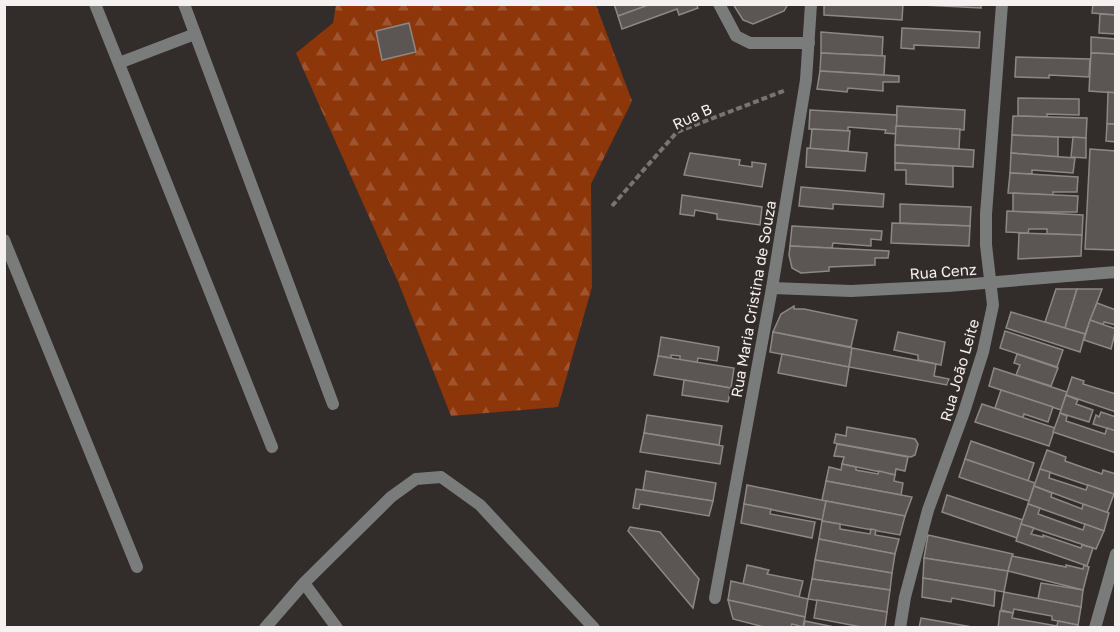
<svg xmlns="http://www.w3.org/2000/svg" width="1120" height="632" viewBox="0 0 1120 632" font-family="'Golos Text',sans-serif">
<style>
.forest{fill:url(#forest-firs)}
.building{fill:#5b5553;stroke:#8e8885;stroke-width:1.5}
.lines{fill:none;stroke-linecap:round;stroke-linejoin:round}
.path{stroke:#797473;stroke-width:4;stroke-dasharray:6 3;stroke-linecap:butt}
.minor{stroke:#797c7b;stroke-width:12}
.labels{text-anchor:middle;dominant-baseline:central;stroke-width:5;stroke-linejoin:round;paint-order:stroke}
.street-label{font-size:15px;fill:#f4f1f0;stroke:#322c2b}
</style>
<defs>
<pattern id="forest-firs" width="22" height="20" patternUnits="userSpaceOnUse" patternTransform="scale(1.5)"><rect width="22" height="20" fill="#8d360a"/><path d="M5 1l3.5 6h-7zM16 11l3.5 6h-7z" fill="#9e542e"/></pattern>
</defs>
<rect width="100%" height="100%" fill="#322c2b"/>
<path class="forest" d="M336,5H596L632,101L591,184L592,287L558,407L451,416L399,284L296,53L333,23Z"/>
<g class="building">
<path d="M614,4H643L644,7L618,16Z"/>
<path d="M651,4H696L698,8L679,15L677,9L622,29L618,16Z"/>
<path d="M733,4H788L784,11L753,24L743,20Z"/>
<path d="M824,4H903L902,20L824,15Z"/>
<path d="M903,4H981V8Z"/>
<path d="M1093,4H1116V15L1092,13Z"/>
<path d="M1100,14L1116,15V34L1099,33Z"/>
<path d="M409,23L416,52L382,60L376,31Z"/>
<path d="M902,28L980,32L979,48L914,45V49L901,48Z"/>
<path d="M821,32L883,37L882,56L821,53Z"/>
<path d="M1091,37L1116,39V54L1091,53Z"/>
<path d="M821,53L885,56L884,75L820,71Z"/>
<path d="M1091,53L1116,54V93L1089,91Z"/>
<path d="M1016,57L1090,59L1089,77L1049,75V78L1015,77Z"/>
<path d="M820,71L899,76V82H883V91L848,88L847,92L817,89Z"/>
<path d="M1108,92L1116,93V124H1107Z"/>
<path d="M1018,98L1079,99V115L1047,114V117L1018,116Z"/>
<path d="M897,106L965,110L964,130L896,126Z"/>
<path d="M810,110L897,115L896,134L885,133L886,130L848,127V131L809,129Z"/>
<path d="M1013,116L1087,118L1086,138L1012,135Z"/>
<path d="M1107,124H1116V142L1106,141Z"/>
<path d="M896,126L960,129L959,149L895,145Z"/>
<path d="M812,129L850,131L848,151L810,149Z"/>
<path d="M1012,135L1058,137V157L1011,153Z"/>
<path d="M1073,137L1086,138V158L1071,157Z"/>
<path d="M895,145L974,150L973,167L895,163Z"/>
<path d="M807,148L867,153L865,171L806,167Z"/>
<path d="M1090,149L1116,151V250L1085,249Z"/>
<path d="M690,153L740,160L739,165L752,167V162L766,164L762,187L684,175Z"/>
<path d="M1011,153L1075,158L1073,173L1032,170V174L1010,173Z"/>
<path d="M895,163L953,166V187L906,184V170H895Z"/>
<path d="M1010,173L1078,177L1077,192H1053V195L1008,193Z"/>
<path d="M801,187L884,194L883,207L833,204V209L799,206Z"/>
<path d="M1013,193L1078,196L1077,212H1013Z"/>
<path d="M682,195L762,207L760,225L717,219V214L695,210L694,216L680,214Z"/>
<path d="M900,204L971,207L970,226L900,223Z"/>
<path d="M1007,211L1083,215L1082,235L1047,234V229H1029L1028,233L1006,232Z"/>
<path d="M892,223L970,226L969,246L891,243Z"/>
<path d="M792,226L882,231L881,240L871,239V246L833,243L832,248L790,246Z"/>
<path d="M1019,233L1082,235L1081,256L1018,259Z"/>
<path d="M790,246L889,251L888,258H875V265L829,267V271L801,273L792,268L789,255Z"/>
<path d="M1056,289H1077L1065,328L1045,322Z"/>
<path d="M1077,289H1102L1085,334L1065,328Z"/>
<path d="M1097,303L1116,310V325L1104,322L1103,325L1090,320Z"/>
<path d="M794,306V309H804L857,320L851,347L773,332L781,314Z"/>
<path d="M1011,312L1085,334L1080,352L1006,328Z"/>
<path d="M1090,320L1116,329L1111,349L1084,340Z"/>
<path d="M1005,331L1063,350L1057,367L1000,348Z"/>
<path d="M773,332L852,348L849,367L770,352Z"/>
<path d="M898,332L945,342L941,365L918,360V355L894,350Z"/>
<path d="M661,337L719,347L717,361L698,358L697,363L680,360V356L671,355V358L658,356Z"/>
<path d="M852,348L936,364L934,376L949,379L947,385L849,367Z"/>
<path d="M782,354L849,367L846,386L778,373Z"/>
<path d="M1017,354L1058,368L1051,386L1016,375L1020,365L1014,363Z"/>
<path d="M658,356L734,368L731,388L654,375Z"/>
<path d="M994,368L1067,392L1061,410L989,386Z"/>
<path d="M1072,377L1084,381L1083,384L1116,394V412L1066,395Z"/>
<path d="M684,380L731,388L728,402L682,395Z"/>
<path d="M1001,390L1053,407L1048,422L1024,414L1023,418L995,408Z"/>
<path d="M1066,395L1078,400L1076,404L1093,410L1089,422L1060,413Z"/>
<path d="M982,404L1055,428L1049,446L975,422Z"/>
<path d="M1101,412L1116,417V431L1093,424L1096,415L1099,417Z"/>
<path d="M1060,413L1067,416L1066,421L1105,434L1107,428L1116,431V453L1053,432Z"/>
<path d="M647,415L722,426L719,445L644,433Z"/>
<path d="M847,427L915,439L918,444L915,455L911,457L834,443L836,434L846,436Z"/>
<path d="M644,433L723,446L720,464L640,452Z"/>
<path d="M971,441L1034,463L1028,481L965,459Z"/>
<path d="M837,444L908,457L905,471L896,469L895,475L842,464L844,457L834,456Z"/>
<path d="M1047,450L1066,457L1065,461L1102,474L1103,470L1116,474V495L1040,469Z"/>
<path d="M965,459L1035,483L1029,501L959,477Z"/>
<path d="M842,464L856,467V470L878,474L879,471L895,475L894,481L903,483L901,495L826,481L829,467L841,470Z"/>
<path d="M1040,469L1050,472L1049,478L1086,490L1088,485L1114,494L1107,513L1034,486Z"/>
<path d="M646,471L716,483L713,501L643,490Z"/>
<path d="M826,481L901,495L912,497L905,516L826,501L822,500Z"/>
<path d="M747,485L826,501L823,520L744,504Z"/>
<path d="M1034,486L1052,493L1051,497L1082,509L1083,504L1109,513L1104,531L1028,504Z"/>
<path d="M636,489L713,501L709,516L640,504L639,509L633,508Z"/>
<path d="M947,495L1023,520L1017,538L942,512Z"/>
<path d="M826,501L905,516L900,535L822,521Z"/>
<path d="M744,504L771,509L770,514L815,522L812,538L741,523Z"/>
<path d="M1028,504L1040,508L1038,514L1083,530L1085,524L1104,531L1096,549L1021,524Z"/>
<path d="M822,521L840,524V529L870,534L871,529L876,530L875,535L899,539L895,554L819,539Z"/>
<path d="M1021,524L1034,528L1031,534L1043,537V535L1081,548L1082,545L1093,548L1087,566L1016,541Z"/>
<path d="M630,527L660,532L699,579L693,608L628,531Z"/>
<path d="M928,535L1013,554L1008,571L924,558Z"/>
<path d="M819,539L895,554L892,573L815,560Z"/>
<path d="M1012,556L1066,567V565L1083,569L1084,565L1089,567L1083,590L1008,571Z"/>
<path d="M924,558L1008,571L1004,592L923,578Z"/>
<path d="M815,560L892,573L890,590L812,579Z"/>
<path d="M747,565L769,570L767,574L803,581L799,597L743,584Z"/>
<path d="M923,578L995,590L994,606L952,598L951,602L922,597Z"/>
<path d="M812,579L890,590L887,612L808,599Z"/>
<path d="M731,581L808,599L805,617L728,600Z"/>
<path d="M1041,583L1083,590L1081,607L1038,599Z"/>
<path d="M1004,592L1081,607L1078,625L1052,620V616L1014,609L1013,613L1001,610Z"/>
<path d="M728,600L805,617L803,627L792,624L791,628H768L733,619Z"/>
<path d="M817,600L887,612L885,628H867L814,618Z"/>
<path d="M1000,611L1013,613L1012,618L1057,626L1058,621L1078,625V628H998Z"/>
<path d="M921,618L978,628H919Z"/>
<path d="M805,621L839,628H803Z"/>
</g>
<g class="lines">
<path class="path" d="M612,206L677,132L786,90"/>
<g class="minor">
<path d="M95,4L272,447"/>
<path d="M184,4L333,404"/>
<path d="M719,4L736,36L750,43H809"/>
<path d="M119,63L195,34"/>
<path d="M4,240L137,567"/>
<path d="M772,288L851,291L948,286L1116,272"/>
<path d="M304,583L337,628"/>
<path d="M715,598L772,288L806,80L811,4"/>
<path d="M265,628L304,583L391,497L416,479L441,477L480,505L594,628"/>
<path d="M900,628L905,597L928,510L964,412L983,352L993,305L986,245V214L1002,4"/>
<path d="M1095,628L1116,554"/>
</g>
</g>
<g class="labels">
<g class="street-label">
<text transform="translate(692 116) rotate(-25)">Rua B</text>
<text transform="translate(943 271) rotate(-4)">Rua Cenz</text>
<text transform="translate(753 299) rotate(-80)">Rua Maria Cristina de Souza</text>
<text transform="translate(959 370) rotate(-74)">Rua João Leite</text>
</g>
</g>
<rect width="1120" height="632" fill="none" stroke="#f4f1f0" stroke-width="12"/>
</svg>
